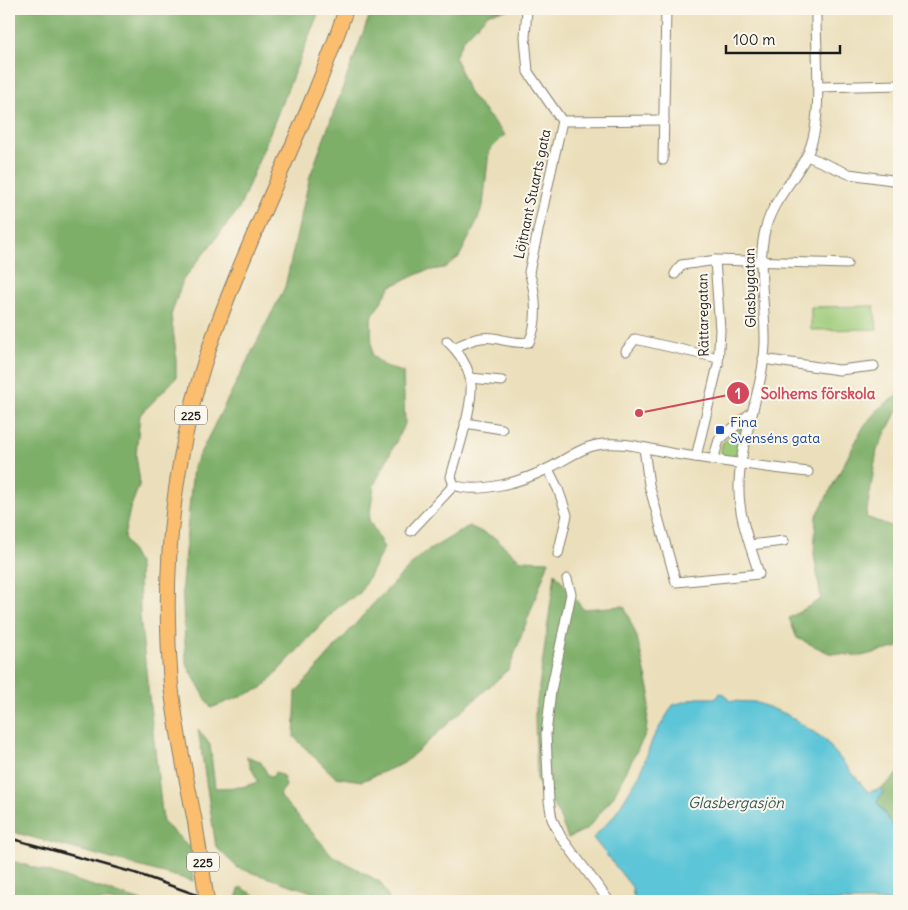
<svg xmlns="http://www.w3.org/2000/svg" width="908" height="910" viewBox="0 0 908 910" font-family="Delius,sans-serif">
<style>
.green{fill:#9ecb79;stroke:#5d744a}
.forest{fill:#7eaf69;stroke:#4d6642}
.water{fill:#5cc5d7;stroke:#3c707a}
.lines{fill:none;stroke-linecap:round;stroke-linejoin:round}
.minor-casing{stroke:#847e6c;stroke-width:11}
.primary-casing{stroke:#847e6c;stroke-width:16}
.minor{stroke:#fff;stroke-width:9}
.primary{stroke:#fbbd6e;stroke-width:14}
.rail{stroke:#1c1c1c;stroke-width:2.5}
.primary-bridge-casing{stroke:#847e6c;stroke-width:16;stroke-linecap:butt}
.primary-bridge{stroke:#fbbd6e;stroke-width:14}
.transit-dot{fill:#1a4fb4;stroke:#fbf7ec;stroke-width:2}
.labels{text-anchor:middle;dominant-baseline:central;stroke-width:4;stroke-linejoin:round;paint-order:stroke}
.shield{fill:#fbf7ec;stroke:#5f5e5a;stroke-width:1}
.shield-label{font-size:12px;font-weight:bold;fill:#1c1c1c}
.street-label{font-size:14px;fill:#1c1c1c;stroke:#fbf7ec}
.transit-label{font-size:14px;fill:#164399;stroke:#fbf7ec;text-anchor:start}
.water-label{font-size:15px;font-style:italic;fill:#32575d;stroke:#fbf7ec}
.leader{fill:none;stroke:#d1495b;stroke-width:2}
.callout-dot{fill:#d1495b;stroke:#fbf7ec;stroke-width:2}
.mark-label{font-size:15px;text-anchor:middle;font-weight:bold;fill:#fff}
.callout-label{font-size:15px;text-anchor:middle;font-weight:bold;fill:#d1495b;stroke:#fbf7ec;stroke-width:4;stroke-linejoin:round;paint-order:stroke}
</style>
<rect width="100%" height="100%" fill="#fbf7ec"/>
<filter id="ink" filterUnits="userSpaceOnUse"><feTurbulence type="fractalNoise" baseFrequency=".02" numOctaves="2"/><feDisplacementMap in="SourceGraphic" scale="10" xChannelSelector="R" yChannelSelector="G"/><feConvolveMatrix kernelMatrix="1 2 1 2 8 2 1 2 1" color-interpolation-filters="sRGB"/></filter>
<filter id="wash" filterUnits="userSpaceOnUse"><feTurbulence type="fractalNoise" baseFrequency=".0096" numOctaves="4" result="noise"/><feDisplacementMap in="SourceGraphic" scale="20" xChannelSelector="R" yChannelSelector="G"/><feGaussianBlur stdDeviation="1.12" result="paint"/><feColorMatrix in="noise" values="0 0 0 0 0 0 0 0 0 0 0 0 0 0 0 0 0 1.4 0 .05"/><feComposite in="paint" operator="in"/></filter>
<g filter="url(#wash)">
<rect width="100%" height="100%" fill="#ebdfbb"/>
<g class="green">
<path d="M874,306L877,329L811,330V307Z"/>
<path d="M743,426L744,428L740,450L731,457H725L721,453L722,443Z"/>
</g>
<g class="forest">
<path d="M9,9H320L239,209L183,280L171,315L176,352V378L140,415L136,455L140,483L130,509L124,537L139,565L140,616L163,822L191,848L193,881L9,831Z"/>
<path d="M372,9H512L489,13L463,40L455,57L469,93L505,135L489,151L483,206L476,224L459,257L444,268L425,271L391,286L371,318L372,355L385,367L403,372L405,424L374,485L369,520L384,548L360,593L340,605L262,688L211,708L186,663L182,584L193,467L285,287L310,176Z"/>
<path d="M899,394V407L877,450L866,517L899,529V647L861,656L829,653L797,638L789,618L821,599L814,554L816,517L864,426L878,409Z"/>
<path d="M469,526L495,538L520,560L549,561L509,669L404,763L362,781L335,777L294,737L296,692L373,604L421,555Z"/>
<path d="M555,573L583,609L624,606L637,637L650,693L646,733L613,797L587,829L568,838L558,813L537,781L535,715Z"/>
<path d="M198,729L210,745L215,788L242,787L258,782L246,756L260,761L268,775L273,777L275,772L283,776L286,786L279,795L332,855L380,882L389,898L388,901H330L309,891L238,868L216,847Z"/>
<path d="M899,773V835L877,802L883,792L882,788Z"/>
<path d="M9,860L142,901H9Z"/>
<path d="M240,887L266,901H235Z"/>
</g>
<path class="water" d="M720,693L725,694L730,701L755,702L786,714L824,739L868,792L882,788L883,792L877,802L899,835V901H634L632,887L593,838L614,816L640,774L653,738L673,705L697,698H717Z"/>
</g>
<g filter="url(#ink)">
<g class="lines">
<g class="minor-casing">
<g id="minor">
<path d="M818,87L899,85"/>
<path d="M562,121L664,120"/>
<path d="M807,156L849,174L899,181"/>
<path d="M663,160L666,9"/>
<path d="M675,274L681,265L717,260L847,264"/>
<path d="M447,341C457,350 466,363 470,377C476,399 457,453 451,477L454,485"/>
<path d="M454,348C467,342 478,336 493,338C506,340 515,344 529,342C539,322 536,293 529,272L562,121L528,72L525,37L527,9"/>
<path d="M626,351L635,339L718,358"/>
<path d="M763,359L839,370L874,366"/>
<path d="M470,378L502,381"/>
<path d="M465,423L502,429"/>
<path d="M644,448L649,485L676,582L759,574C751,547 739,519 739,490C738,442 763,393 765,344C766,308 757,271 764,235C770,202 793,183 807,155C825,118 815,50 816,9"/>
<path d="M696,457L718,365L720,330L715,260"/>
<path d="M713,460L719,440L753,411"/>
<path d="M548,469L558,489L567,515L558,554"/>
<path d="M454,485C479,495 526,480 549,468C565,460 580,448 597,445C622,440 651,450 676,454C720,461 764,467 808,472"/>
<path d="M411,531L454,485"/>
<path d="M750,545L784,541"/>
<path d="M567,579L571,594L551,691L546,734L549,801L552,819L561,837L609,901"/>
</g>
</g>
<g class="primary-casing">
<path id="primary" d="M195,822C186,776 176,731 171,684C162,577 172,467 204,364C243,243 306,130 346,9"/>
</g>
<use href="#minor" class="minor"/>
<use href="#primary" class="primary"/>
<path class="rail" d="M9,838L135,873L214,901"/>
<g class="primary-bridge-casing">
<path id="primary-bridge" d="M195,822L207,901"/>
</g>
<use href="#primary-bridge" class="primary-bridge"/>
</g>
</g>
<rect class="transit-dot" x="715" y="425" width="10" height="10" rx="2.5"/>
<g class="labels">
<g class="shield">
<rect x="175" y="405.5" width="32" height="19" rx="4"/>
<rect x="187" y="852.5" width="32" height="19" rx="4"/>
</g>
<g class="shield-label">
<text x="191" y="415">225</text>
<text x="203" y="862">225</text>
</g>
<g class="street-label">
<text transform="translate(532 194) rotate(-78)">Löjtnant Stuarts gata</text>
<text transform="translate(750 288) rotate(-91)">Glasbygatan</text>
<text transform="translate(703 315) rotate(-91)">Rättaregatan</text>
</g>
<g class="transit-label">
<text x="730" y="422">Fina<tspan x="730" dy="16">Svenséns gata</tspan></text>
</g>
<g class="water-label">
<text x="736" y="802">Glasbergasjön</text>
</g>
</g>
<path class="leader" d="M639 413L738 393"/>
<g class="callout-dot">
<circle cx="639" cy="413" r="5"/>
<circle cx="738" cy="393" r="12"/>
</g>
<g class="mark-label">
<text x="738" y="399">1</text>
</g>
<g class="callout-label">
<text x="818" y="399">Solhems förskola</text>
</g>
<rect width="908" height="910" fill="none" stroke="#fbf7ec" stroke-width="30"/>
<path d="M726 45v8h114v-8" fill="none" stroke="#1c1c1c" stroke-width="2.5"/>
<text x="733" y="45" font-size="15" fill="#1c1c1c" stroke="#fbf7ec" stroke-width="4" paint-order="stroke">100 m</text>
</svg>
